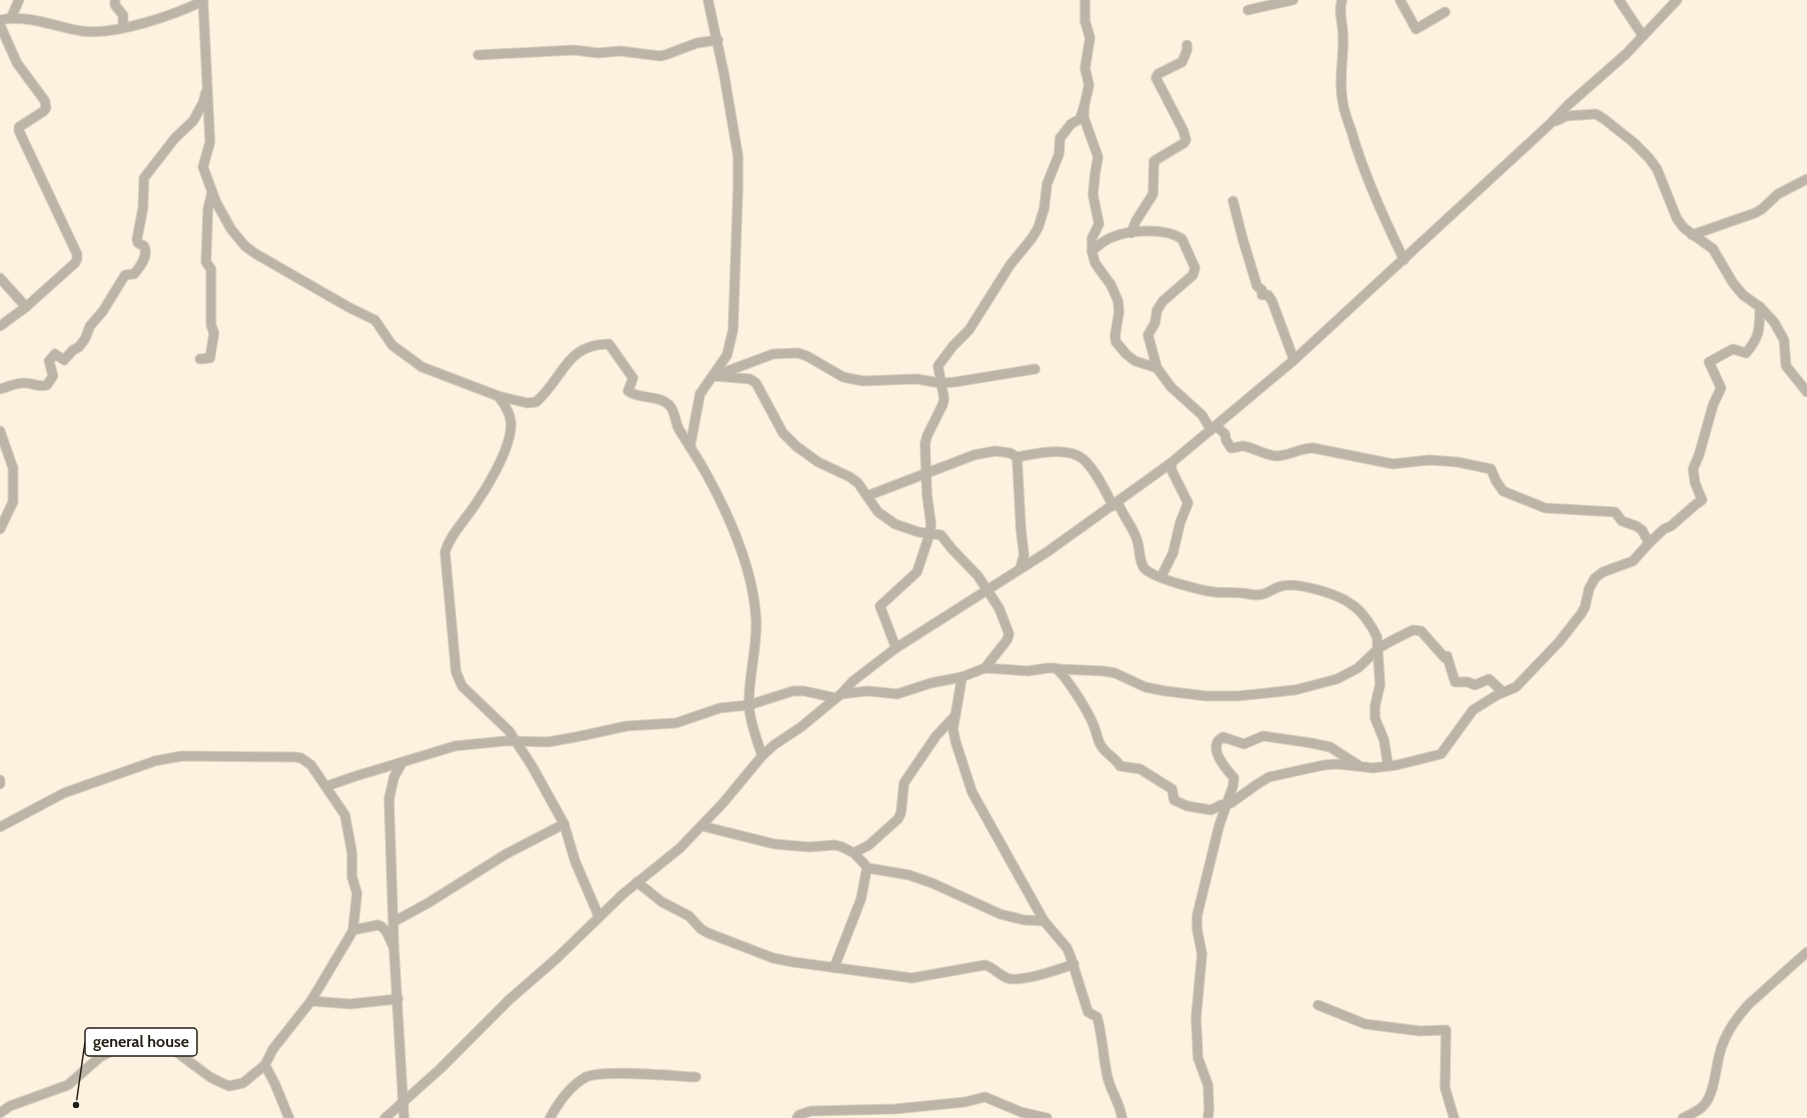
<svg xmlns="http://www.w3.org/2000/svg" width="1807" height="1118" viewBox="0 0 1807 1118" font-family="Cabin,sans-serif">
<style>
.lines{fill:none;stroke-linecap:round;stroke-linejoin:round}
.minor-casing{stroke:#dad0be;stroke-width:11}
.minor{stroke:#bcb4a7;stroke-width:9}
.leader{fill:none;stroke:#251e12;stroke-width:1.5}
.callout-dot{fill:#251e12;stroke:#fff;stroke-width:1.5}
.callout{fill:#fff;stroke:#251e12;stroke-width:1.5}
.callout-label{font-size:16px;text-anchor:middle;font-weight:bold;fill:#251e12}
</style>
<rect width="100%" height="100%" fill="#fdf2df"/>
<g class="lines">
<g class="minor-casing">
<g id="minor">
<path d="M115,0V5L123,15V27"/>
<path d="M203,0L210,142L203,167L216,202L231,229L245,246L256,254L350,308L375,320L392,345L422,367L498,396L527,403L536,402C564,378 565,344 609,344L633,378L628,391C640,400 659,394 670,406C676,413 675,424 680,431C689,446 699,460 707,475C730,517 753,570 756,618C758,647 748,676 749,706C750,723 757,739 762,756"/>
<path d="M1085,0V21L1090,38L1085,68L1089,85L1084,107V118L1098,157L1095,174L1093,195L1099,224L1092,238V251L1095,263L1111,285L1118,301L1119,312L1115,336L1116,342L1126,354L1135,361L1157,368L1171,387L1202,415L1211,430"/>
<path d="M1342,0C1338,11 1343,24 1343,36C1344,59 1338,81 1343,103C1344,112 1348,121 1351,130C1364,175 1384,218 1404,260"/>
<path d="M1400,0L1416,29L1445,12"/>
<path d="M1619,0L1643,36"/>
<path d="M1248,10L1293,0"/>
<path d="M11,18L19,0"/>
<path d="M0,20C28,14 54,27 82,31C114,36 174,15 203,1"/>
<path d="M0,25L17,63L45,101L46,108L44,111L19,127V131L77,254V259L75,263L26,307L0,326"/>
<path d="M478,55L574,50L598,53L620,51L660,56L665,55L697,43L718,40"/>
<path d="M1556,121L1566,116L1596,114L1604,119L1633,142L1649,158L1657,169L1677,219L1684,228L1713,249L1733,283L1743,295L1760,307L1774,322L1784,340L1786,366L1807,392"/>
<path d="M1233,201L1243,240L1257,286L1262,290V295H1268L1272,301L1294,360"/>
<path d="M1131,233L1136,221L1153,194L1154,161L1184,143L1186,140L1183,130L1156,78L1158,74L1182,62L1187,50V45"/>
<path d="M1692,235L1755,213L1762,209L1778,194L1807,179"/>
<path d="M1092,251C1098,246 1103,241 1110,238C1128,230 1165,227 1182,239L1195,268L1193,275L1163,301L1157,310L1155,323L1148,335L1157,368"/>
<path d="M0,278L26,307"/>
<path d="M200,359L210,358L214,333L211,325V269L206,262L208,209L212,192"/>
<path d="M717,375L773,354L798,353L807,356L843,377L863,381L917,379L940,383L955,382L1035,369"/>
<path d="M713,376L750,379L756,383L783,433L796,446L818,462L850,477L858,483L878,512L895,524L918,532L941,535L952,549L978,576L999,608L1009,634L1007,640L985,668"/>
<path d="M0,389C8,387 17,382 25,383C34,383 39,388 47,385L53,376L49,361L55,354L64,360L73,350L79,347L85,339L90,326L103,311L125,275L134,274C140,267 149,256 144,246L138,243L137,239L143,208L144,178L175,138L193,121L203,103L206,92"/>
<path d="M498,396C504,404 510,412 511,423C512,449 483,495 467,516C459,527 449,538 445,552L456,672L462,686L509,731L532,766L564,824L575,861L599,917"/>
<path d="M1216,426L1225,434L1226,440L1231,448C1235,448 1240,446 1243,446C1255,448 1264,455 1276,456C1289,456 1300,448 1313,448L1393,464L1429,460L1457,462L1491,469L1496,481L1503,491L1545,508L1615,512L1622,521L1636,526L1642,530L1649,543"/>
<path d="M0,431L13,468V502L0,529"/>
<path d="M690,447L700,394L727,355L733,330L738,188V156L724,74L708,0"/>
<path d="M1017,457L1021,531L1024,555L1020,569"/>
<path d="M867,496L974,455L995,451L1010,453L1017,457C1035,454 1067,446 1083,459C1095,469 1106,492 1113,506"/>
<path d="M1118,503C1123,516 1133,527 1137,540C1140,548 1139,563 1145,569C1156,579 1199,590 1214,592C1223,593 1232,592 1241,593C1246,593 1251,595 1256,595C1266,596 1272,588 1282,586C1298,582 1338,594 1351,604C1362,611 1372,626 1377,637L1380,685L1375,706V718L1384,740L1388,765"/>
<path d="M1161,577L1173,553L1180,523L1188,503L1172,471L1171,463"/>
<path d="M896,648L880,606L917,572L930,533L931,524L927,495L925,444L927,436L943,404L944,398L938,366L953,346L969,330L1010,265L1032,238L1038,228L1044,209L1047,184L1059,154L1060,138L1071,124L1080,119L1084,107"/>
<path d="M1057,669L1103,671L1115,673L1145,687L1165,691L1206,696H1238L1295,690L1337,679L1358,668L1379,648L1391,641L1413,630L1421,631L1445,658L1447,656L1455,682H1468L1475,685L1489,679L1503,692"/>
<path d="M962,677L953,729L956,743L972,792L1044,921L1067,948L1070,955L1088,1012L1097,1017C1103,1037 1103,1059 1108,1079C1112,1093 1120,1104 1122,1118"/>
<path d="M841,694L868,691L897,694L931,683L962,677L985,668L1028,671L1048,668H1055C1065,674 1088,711 1093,724C1096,730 1097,738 1100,744C1105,754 1115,757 1120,766L1140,769L1172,789L1174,800L1187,806L1211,810L1221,805L1231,803L1256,785L1269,777L1324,765L1338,764L1373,768L1397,765L1441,754L1473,710L1497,695L1516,687L1559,642L1581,614L1585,607L1589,589L1595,578L1603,572L1633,561L1649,543L1664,529L1671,526L1695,505L1702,500L1695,483L1693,469L1699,455L1713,405L1721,388L1709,362L1733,349L1746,353C1761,335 1759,329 1760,307"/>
<path d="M402,763L394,777L389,799L394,949L404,1118"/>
<path d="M0,780V784"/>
<path d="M327,786L356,776L455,746L505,741L548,742L576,737L627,726L676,723L720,708L749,705L793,691H804L836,698"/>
<path d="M702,826L774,844L809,847L835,845L842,847L854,853L868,868L909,875L932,883L1000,914L1024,920L1044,921"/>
<path d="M0,827L64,793L155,761L182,756L295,757L301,758L311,765L345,815L352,853V877L357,893L353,930L351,934L311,1001L273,1049L265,1065L243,1083L229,1086L220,1082L210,1077L171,1048L130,1044L123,1045L100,1057L68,1085L10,1106L0,1113"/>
<path d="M854,853L869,845L898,819L901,813L904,783L936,736L955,716"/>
<path d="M637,882L662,902L689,916L701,929L708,933L773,958L793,962L912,978L985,965C993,967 999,975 1007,978C1020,983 1060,969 1074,964"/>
<path d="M395,921L428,903L506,854L564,824"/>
<path d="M353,930L378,925C387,928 389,938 393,946"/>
<path d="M834,968L861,899L867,868"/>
<path d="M311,1001L350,1004L398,999"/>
<path d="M1318,1005L1365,1024L1420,1031L1446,1030L1445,1088L1454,1118"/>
<path d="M265,1065L275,1084L289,1118"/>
<path d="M385,1118L440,1069L510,999L557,958L623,894L680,848L723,803L762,756L774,745L801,727L841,694L853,681L896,648L1047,552L1171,463L1294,360L1551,123L1568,105L1626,54L1677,0"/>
<path d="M550,1118C558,1103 570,1086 586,1077C603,1069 674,1076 696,1077"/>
<path d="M797,1118L799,1115L811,1111L895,1109L965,1102L985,1097L1021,1112L1047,1118"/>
<path d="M1208,1118L1209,1109L1208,1085L1198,1058L1196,1018L1202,954L1197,929V916L1219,826L1233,786L1234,778C1227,770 1205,746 1223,737L1244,744L1263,736L1311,743L1330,747L1358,765"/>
<path d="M1683,1118C1689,1115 1697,1112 1702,1107C1716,1095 1715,1063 1722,1046C1727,1031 1738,1016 1749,1004L1807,952"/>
</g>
</g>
<use href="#minor" class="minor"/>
</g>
<path class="leader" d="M76 1105L85 1042"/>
<circle class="callout-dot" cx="76" cy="1105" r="4"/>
<rect class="callout" x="85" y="1028" width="112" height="28" rx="4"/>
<g class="callout-label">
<text x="141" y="1047">general house</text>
</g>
</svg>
